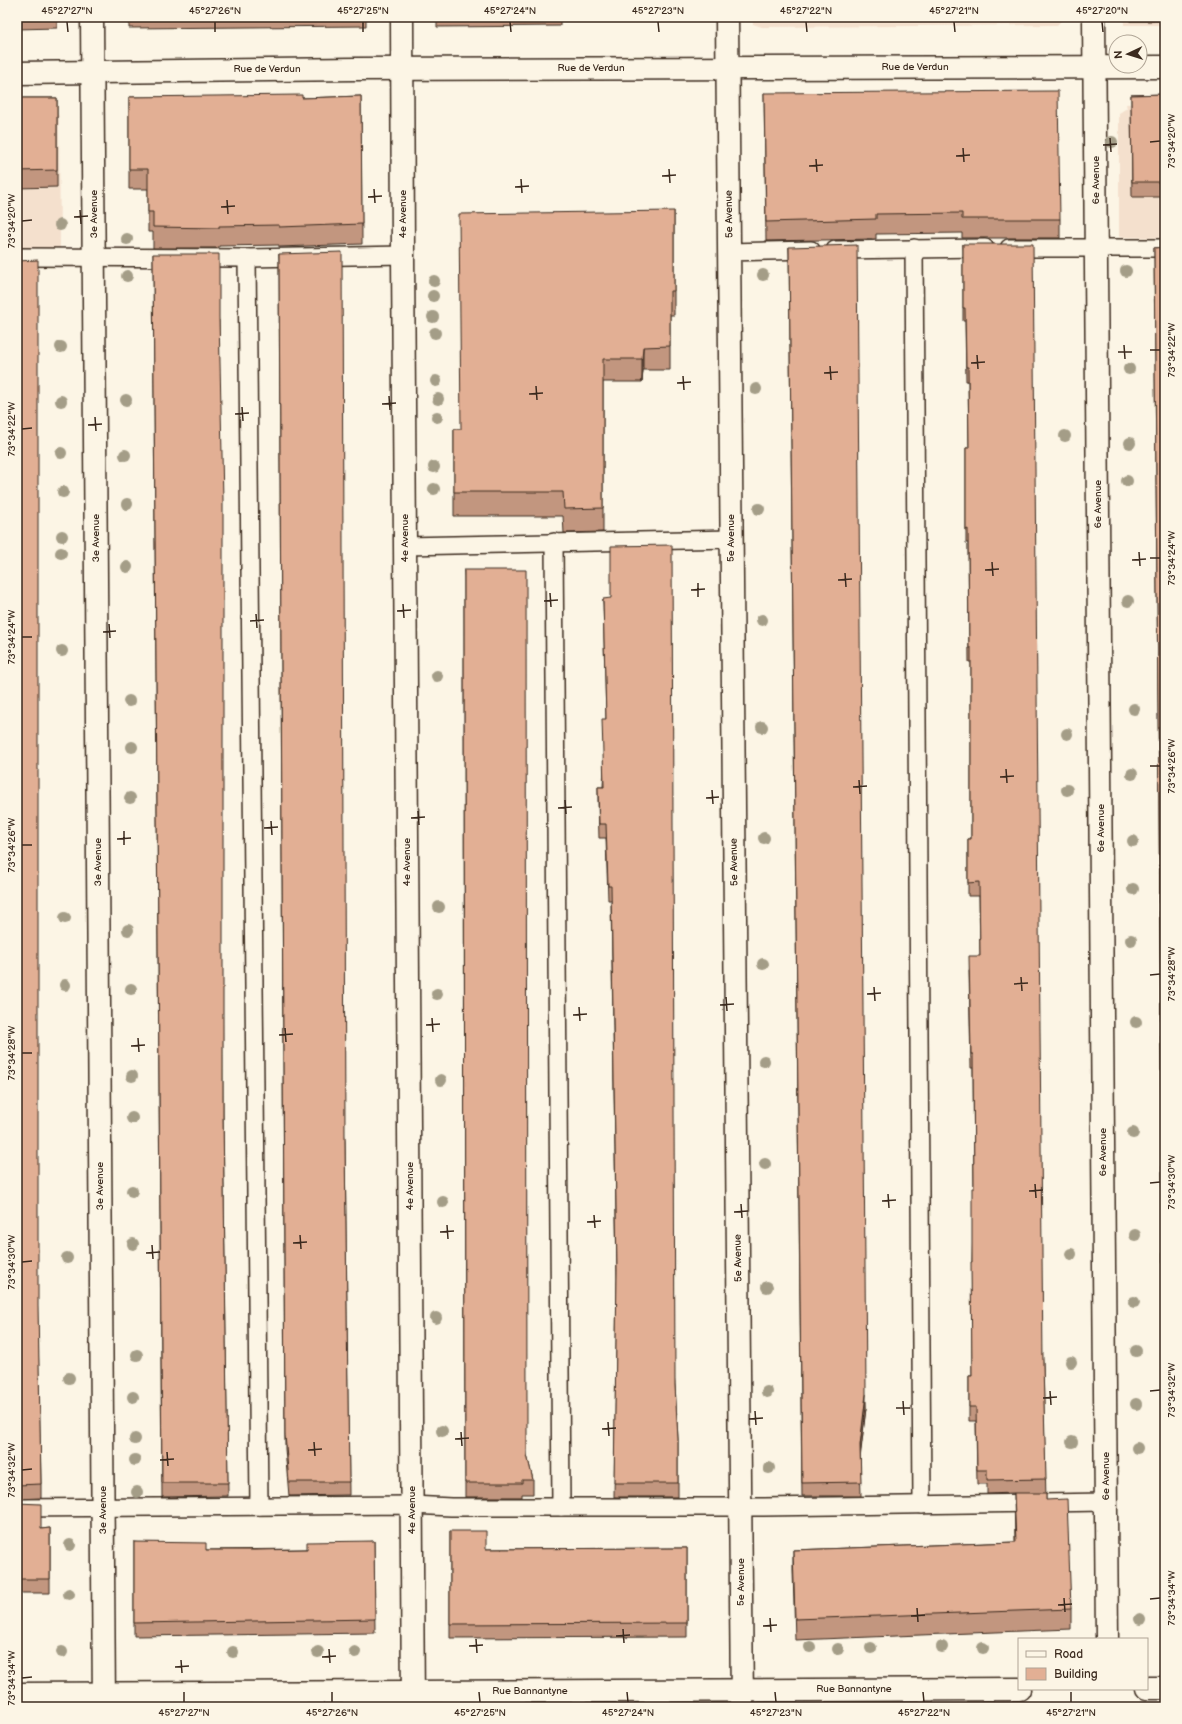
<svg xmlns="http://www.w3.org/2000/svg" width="1182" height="1724" viewBox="0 0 1182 1724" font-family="'Balsamiq Sans',sans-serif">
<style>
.built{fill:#f4e0cd}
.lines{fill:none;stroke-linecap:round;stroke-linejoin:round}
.service-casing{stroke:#3b2a1e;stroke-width:20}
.minor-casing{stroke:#3b2a1e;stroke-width:25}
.tertiary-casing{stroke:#3b2a1e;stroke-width:25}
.service{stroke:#fcf5e5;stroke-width:17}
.minor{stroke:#fcf5e5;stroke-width:22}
.tertiary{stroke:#fcf5e5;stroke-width:22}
.tree{fill:#a49d87}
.wall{fill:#c2967f;stroke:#3b2a1e}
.shaded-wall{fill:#9e7a68;stroke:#3b2a1e}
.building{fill:#e2af94;stroke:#3b2a1e}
.ticks{fill:none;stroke:#3b2a1e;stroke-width:1.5}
.labels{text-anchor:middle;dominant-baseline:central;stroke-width:4;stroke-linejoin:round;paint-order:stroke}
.street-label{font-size:10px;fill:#3b2a1e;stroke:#fcf5e5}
.neatline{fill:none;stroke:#3b2a1e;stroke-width:1.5}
.ticks-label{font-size:10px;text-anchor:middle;fill:#3b2a1e}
</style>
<rect width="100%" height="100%" fill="#fcf5e5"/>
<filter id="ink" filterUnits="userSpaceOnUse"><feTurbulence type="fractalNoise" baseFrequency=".025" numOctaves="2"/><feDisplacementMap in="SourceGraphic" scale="8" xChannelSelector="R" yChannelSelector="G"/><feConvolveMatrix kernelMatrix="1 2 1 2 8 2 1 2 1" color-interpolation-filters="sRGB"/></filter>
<g filter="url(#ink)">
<g class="built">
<path d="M752,17H1061V21L1057,25L762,27L753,24Z"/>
<rect x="1124" y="17" width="41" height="8"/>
<path d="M1165,103V238L1119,237V113L1127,108L1126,104Z"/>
<path d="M17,110L56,112L59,116L60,252H17Z"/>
</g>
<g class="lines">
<g class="service-casing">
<g id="service">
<path d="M914,248L922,1505"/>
<path d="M1009,248H1165"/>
<path d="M835,250L985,248"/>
<path d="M729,252L811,250"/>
<path d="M17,257L247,258L403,255"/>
<path d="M247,258L259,1506"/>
<path d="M554,542L561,1507"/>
<path d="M405,546L731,539"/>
<path d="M17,1508L412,1505L451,1507H764L1106,1502"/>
</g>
</g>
<g class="minor-casing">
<g id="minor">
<path d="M92,17L104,1707"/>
<path d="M402,17L403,255L413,1707"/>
<path d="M727,17L742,1707"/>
<path d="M1094,17L1107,1639"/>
</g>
</g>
<g class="tertiary-casing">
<g id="tertiary">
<path d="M17,73L355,69L1165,67"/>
<path d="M1147,1688H1165"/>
<path d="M17,1694L1019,1689"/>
</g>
</g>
<use href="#service" class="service"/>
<use href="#minor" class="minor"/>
<use href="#tertiary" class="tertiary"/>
</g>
<g class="tree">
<circle cx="1112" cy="142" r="6"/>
<circle cx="60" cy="225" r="6"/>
<circle cx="127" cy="239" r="6"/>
<circle cx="1126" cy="271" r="6"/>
<circle cx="763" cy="275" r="6"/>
<circle cx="127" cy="276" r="6"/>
<circle cx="434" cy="281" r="6"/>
<circle cx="433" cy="296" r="6"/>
<circle cx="433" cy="317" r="6"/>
<circle cx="435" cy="333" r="6"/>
<circle cx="61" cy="347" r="6"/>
<circle cx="1129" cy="369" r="6"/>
<circle cx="436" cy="381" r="6"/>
<circle cx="756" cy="389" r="6"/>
<circle cx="438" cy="399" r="6"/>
<circle cx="126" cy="400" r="6"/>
<circle cx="61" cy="401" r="6"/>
<circle cx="437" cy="417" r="6"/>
<circle cx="1065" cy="436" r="6"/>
<circle cx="1130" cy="443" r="6"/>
<circle cx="61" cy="453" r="6"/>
<circle cx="125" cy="455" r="6"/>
<circle cx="434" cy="467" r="6"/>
<circle cx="1127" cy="481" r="6"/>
<circle cx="434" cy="489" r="6"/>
<circle cx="63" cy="492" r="6"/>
<circle cx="127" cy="504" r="6"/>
<circle cx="759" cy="509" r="6"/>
<circle cx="62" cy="536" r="6"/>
<circle cx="61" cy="553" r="6"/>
<circle cx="127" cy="567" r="6"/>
<circle cx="1128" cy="601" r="6"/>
<circle cx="762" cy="620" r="6"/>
<circle cx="62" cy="651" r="6"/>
<circle cx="437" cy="676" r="6"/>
<circle cx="129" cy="701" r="6"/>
<circle cx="1134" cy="709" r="6"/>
<circle cx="762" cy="727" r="6"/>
<circle cx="1067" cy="734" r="6"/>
<circle cx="132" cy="747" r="6"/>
<circle cx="1132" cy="774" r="6"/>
<circle cx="1067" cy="790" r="6"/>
<circle cx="130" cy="798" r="6"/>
<circle cx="764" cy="838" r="6"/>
<circle cx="1133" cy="841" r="6"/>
<circle cx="1133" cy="889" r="6"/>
<circle cx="439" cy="907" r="6"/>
<circle cx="65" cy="918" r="6"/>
<circle cx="128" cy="930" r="6"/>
<circle cx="1131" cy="940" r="6"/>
<circle cx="763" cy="964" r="6"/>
<circle cx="65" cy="985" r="6"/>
<circle cx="131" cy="989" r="6"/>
<circle cx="437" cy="994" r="6"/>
<circle cx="1136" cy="1022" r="6"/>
<circle cx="764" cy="1061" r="6"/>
<circle cx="132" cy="1076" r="6"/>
<circle cx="441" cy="1080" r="6"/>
<circle cx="132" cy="1118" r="6"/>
<circle cx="1133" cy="1133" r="6"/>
<circle cx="765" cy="1164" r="6"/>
<circle cx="132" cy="1191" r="6"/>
<circle cx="443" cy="1202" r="6"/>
<circle cx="1135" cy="1235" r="6"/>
<circle cx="133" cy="1244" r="6"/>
<circle cx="1071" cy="1254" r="6"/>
<circle cx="67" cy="1258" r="6"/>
<circle cx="767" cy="1287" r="6"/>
<circle cx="1134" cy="1302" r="6"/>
<circle cx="436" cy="1318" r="6"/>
<circle cx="1136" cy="1351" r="6"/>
<circle cx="137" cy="1355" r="6"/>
<circle cx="1071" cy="1362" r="6"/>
<circle cx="69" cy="1378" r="6"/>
<circle cx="767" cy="1392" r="6"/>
<circle cx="133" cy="1397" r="6"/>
<circle cx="1136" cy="1404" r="6"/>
<circle cx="442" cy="1431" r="6"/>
<circle cx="135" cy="1439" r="6"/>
<circle cx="1072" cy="1442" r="6"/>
<circle cx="1137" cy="1448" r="6"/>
<circle cx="135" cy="1460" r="6"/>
<circle cx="769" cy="1468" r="6"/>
<circle cx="137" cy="1492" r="6"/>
<circle cx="70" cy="1545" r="6"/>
<circle cx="69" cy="1594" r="6"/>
<circle cx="1140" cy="1619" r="6"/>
<circle cx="810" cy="1647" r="6"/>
<circle cx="942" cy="1647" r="6"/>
<circle cx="871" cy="1648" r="6"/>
<circle cx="983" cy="1648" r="6"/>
<circle cx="838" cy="1649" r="6"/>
<circle cx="62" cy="1652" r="6"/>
<circle cx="233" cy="1652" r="6"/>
<circle cx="318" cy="1652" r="6"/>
<circle cx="355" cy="1652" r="6"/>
</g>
<g class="wall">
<path d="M17,17H57V28L17,29Z"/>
<path d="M129,17H366V26L129,28Z"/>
<path d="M437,17H602V20H560V26L437,27Z"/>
<path d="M644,17H658L657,18L646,19Z"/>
<rect x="1130" y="17" width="35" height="4"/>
<path d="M764,93L1060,219V238H962V233L876,234V239L766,241Z"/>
<path d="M1165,94V197H1132L1131,95Z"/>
<path d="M361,96L362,244L279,247V245L219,246V248H153V232H148V189H129V97L302,98Z"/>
<path d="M17,98H57V187L17,188Z"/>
<path d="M674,211V315H670V370H643L642,382H603V532L564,533L563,516H454V429H461Z"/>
<path d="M963,244L1043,1364L1046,1500L1071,1609V1629L795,1640L793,1570V1550L1015,1542L1014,1493L987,1494V1484H977L976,1421H969V1376H972V1262L974,1188L973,1068H971L969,970L980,956L979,896H968V839H971V662H969L968,543H966V448H969L968,381H966L965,321H963Z"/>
<path d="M789,247L866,1408L860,1455L861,1496H802Z"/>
<path d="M1165,247V1501L1154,248Z"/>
<path d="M153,254L219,320L223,1115L228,1496L162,1497Z"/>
<path d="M279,254L345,1141L349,1495L289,1496L285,1449Z"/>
<path d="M17,261L41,1484V1498L17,1499Z"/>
<path d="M464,570L527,1455L533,1480V1494H522V1497H465Z"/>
<path d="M603,599L675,1385L678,1439V1497H614L617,1278L611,900H608L606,838H599L598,801V787H603L606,719Z"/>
<path d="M17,1503L41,1529L50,1528V1593H17Z"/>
<path d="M450,1531L486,1549L687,1548V1637L450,1638Z"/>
<path d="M374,1541L375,1633L134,1636V1542L206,1550L307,1549Z"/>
</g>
<g class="shaded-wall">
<path d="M643,347V370L642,382V359Z"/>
<path d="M866,1394V1408L860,1459V1445Z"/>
</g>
<g class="building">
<path d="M1058,91L1060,219H962V213L876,214V219L766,222L764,93Z"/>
<path d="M1165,94V182H1132L1131,95Z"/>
<path d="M302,95V98L361,96L362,224L279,227V225L219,226V228L153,227V212H148V169H129V97Z"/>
<path d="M17,98H57V170L17,171Z"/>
<path d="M674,211V291H670V346L643,347L642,359H603V508L564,509L563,492H454V429H461L459,214Z"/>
<path d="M963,244H1033L1043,1364L1046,1479L987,1480V1470H977L976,1407H969V1376H972L971,1262H972V1188H974L973,1054H971L969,956H980L979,882L968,883V839H971V648H969L968,529L966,530V448H969L968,367H966L965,308H963Z"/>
<path d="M857,245L866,1394L860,1445L861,1482L802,1483L789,247Z"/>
<path d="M1165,247V1486L1154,248Z"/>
<path d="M342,252L345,1141L349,1482H289L285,1435L279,254Z"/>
<path d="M153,254H219V317L223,500V1115L228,1483H162Z"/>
<path d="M38,260V1306L41,1484L17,1485V261Z"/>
<path d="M672,545L675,1385L678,1439V1483H614L617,1271L611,886H608L606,824H599L598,787H604L602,719H606L603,599L611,598V546Z"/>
<path d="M464,570H526L527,1455L533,1480H522V1483H465Z"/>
<path d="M1014,1493H1046V1500L1067,1499L1071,1609L795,1619L793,1550L1016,1542Z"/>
<path d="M17,1503L41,1504V1529L50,1528V1579H17Z"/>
<path d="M450,1531H486V1549L687,1548V1623L450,1624Z"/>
<path d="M374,1541L375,1619L134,1623V1542L206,1543V1550H255L307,1549V1542Z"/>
</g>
</g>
<path class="ticks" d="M67,22L68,32M215,22V32M363,22V32M510,22L511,32M658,22L659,32M806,22L807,32M954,22L955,32M1102,22L1103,32M1110,138L1111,152M1150,142L1160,141M1103,145L1117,144M963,148L964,162M956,156L970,155M816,159L817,172M809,166L823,165M669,169L670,183M662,176L676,175M521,179L522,193M515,187L529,186M374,189L375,203M368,197L382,196M227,200L228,214M221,207L235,206M80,210L81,224M74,217L88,216M22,221L32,220M1124,345L1125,359M1150,350H1160M1118,352H1132M977,355L978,369M971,363L985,362M830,366L831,380M824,373L838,372M683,376L684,390M677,383L691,382M536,386L537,400M529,394L543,393M389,396L390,410M382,404L396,403M242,407L243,421M235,414L249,413M95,417L96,431M88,425L102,424M22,429L32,428M1139,552L1140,566M1150,558H1160M1132,560L1146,559M992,562L993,576M985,570L999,569M845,573L846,587M838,580L852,579M698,583V597M691,590L705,589M550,593L551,607M544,601L558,600M403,604L404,618M397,611L411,610M256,614L257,628M250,621L264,620M109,624L110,638M103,632L116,631M22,637H32M1150,766H1160M1006,769L1007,783M1000,777L1014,776M859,780L860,794M853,787L867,786M712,790L713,804M706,798L719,797M565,800L566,814M558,808L572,807M418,811L419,825M411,818L425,817M271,821L272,835M264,828L278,827M124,831V845M117,839L131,838M22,845H32M1150,975L1160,974M1021,977L1022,991M1014,984L1028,983M874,987L875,1001M867,994L881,993M726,997L727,1011M720,1005L734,1004M579,1007L580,1021M573,1015L587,1014M432,1018L433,1032M426,1025L440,1024M285,1028L286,1042M279,1035L293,1034M138,1038L139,1052M131,1046L145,1045M22,1053H32M1150,1183L1160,1182M1035,1184L1036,1198M1029,1191L1043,1190M888,1194L889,1208M882,1201L896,1200M741,1204L742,1218M734,1212L748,1211M594,1215L595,1228M587,1222L601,1221M447,1225L448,1239M440,1232L454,1231M300,1235L301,1249M293,1243L307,1242M152,1245L153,1259M146,1253L160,1252M22,1262L32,1261M1050,1391L1051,1405M1150,1391L1160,1390M1043,1398L1057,1397M903,1401L904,1415M896,1408H910M755,1411L756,1425M749,1419L763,1418M608,1422L609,1436M602,1429L616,1428M461,1432L462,1446M455,1439L469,1438M314,1442L315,1456M308,1450L322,1449M167,1452L168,1466M160,1460L174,1459M22,1470L32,1469M1064,1598L1065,1612M1150,1599L1160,1598M1058,1605L1072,1604M917,1608L918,1622M911,1616L925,1615M770,1618L771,1632M763,1626L777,1625M623,1629L624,1643M616,1636L630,1635M476,1639L477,1653M469,1646L483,1645M329,1649L330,1663M322,1657L336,1656M181,1660L182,1673M175,1667L189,1666M22,1678L32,1677M184,1692V1702M332,1692V1702M479,1692L480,1702M627,1692L628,1702M775,1692L776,1702M923,1692L924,1702M1071,1692V1702"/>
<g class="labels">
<g class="street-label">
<text x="915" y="67">Rue de Verdun</text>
<text x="591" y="68">Rue de Verdun</text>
<text x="267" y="69">Rue de Verdun</text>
<text transform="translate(1096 180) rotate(-90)">6e Avenue</text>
<text transform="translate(94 214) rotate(-90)">3e Avenue</text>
<text transform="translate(403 214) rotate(-90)">4e Avenue</text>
<text transform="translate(729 214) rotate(-91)">5e Avenue</text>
<text transform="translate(1098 504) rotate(-90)">6e Avenue</text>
<text transform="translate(96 538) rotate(-90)">3e Avenue</text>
<text transform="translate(405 538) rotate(-90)">4e Avenue</text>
<text transform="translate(731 538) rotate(-90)">5e Avenue</text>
<text transform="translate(1101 828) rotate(-90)">6e Avenue</text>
<text transform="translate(98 862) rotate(-90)">3e Avenue</text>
<text transform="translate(407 862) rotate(-90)">4e Avenue</text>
<text transform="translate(734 862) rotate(-91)">5e Avenue</text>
<text transform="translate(1103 1152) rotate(-90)">6e Avenue</text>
<text transform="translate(100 1186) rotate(-90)">3e Avenue</text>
<text transform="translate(410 1186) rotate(-90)">4e Avenue</text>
<text transform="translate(738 1258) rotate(-91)">5e Avenue</text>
<text transform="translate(1106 1476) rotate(-90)">6e Avenue</text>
<text transform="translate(103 1510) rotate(-90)">3e Avenue</text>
<text transform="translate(412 1510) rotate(-90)">4e Avenue</text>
<text transform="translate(741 1582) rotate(-90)">5e Avenue</text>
<text x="854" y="1689">Rue Bannantyne</text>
<text x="530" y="1691">Rue Bannantyne</text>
</g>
</g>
<rect width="1182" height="1724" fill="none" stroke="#fcf5e5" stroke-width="44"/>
<rect x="1018" y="1638" width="130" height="52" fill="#fcf5e5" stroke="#afa495"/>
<rect x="1026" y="1651" width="20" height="6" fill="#fcf5e5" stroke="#afa495"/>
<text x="1054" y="1658" font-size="12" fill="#3b2a1e">Road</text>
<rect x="1026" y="1668" width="20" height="12" fill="#e2af94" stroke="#afa495"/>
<text x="1054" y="1678" font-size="12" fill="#3b2a1e">Building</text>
<g transform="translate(1128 54) rotate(266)"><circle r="19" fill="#fcf5e5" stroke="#afa495"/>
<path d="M0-3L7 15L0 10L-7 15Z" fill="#3b2a1e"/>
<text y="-6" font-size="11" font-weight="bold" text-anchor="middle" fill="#3b2a1e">N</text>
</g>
<rect x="22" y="22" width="1138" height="1680" class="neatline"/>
<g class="ticks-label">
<text x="67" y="14">45°27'27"N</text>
<text x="215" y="14">45°27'26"N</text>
<text x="363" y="14">45°27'25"N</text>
<text x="510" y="14">45°27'24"N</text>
<text x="658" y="14">45°27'23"N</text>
<text x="806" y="14">45°27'22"N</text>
<text x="954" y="14">45°27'21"N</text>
<text x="1102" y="14">45°27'20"N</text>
<text transform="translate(1171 141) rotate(-90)" y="4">73°34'20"W</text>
<text transform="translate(11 221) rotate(-90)" y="4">73°34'20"W</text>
<text transform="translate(1171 350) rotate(-90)" y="4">73°34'22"W</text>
<text transform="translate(11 429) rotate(-90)" y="4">73°34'22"W</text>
<text transform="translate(1171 558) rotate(-90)" y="4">73°34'24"W</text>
<text transform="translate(11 637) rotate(-90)" y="4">73°34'24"W</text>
<text transform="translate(1171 766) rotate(-90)" y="4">73°34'26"W</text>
<text transform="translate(11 845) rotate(-90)" y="4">73°34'26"W</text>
<text transform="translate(1171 974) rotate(-90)" y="4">73°34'28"W</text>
<text transform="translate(11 1053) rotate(-90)" y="4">73°34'28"W</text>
<text transform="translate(1171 1182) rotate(-90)" y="4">73°34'30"W</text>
<text transform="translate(11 1262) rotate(-90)" y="4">73°34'30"W</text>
<text transform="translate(1171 1390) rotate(-90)" y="4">73°34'32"W</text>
<text transform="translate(11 1470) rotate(-90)" y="4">73°34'32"W</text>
<text transform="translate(1171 1598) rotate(-90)" y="4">73°34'34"W</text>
<text transform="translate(11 1678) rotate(-90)" y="4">73°34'34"W</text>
<text x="184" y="1716">45°27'27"N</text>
<text x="332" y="1716">45°27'26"N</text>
<text x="480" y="1716">45°27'25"N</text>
<text x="628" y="1716">45°27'24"N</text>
<text x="776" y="1716">45°27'23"N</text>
<text x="924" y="1716">45°27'22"N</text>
<text x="1071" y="1716">45°27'21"N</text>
</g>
</svg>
